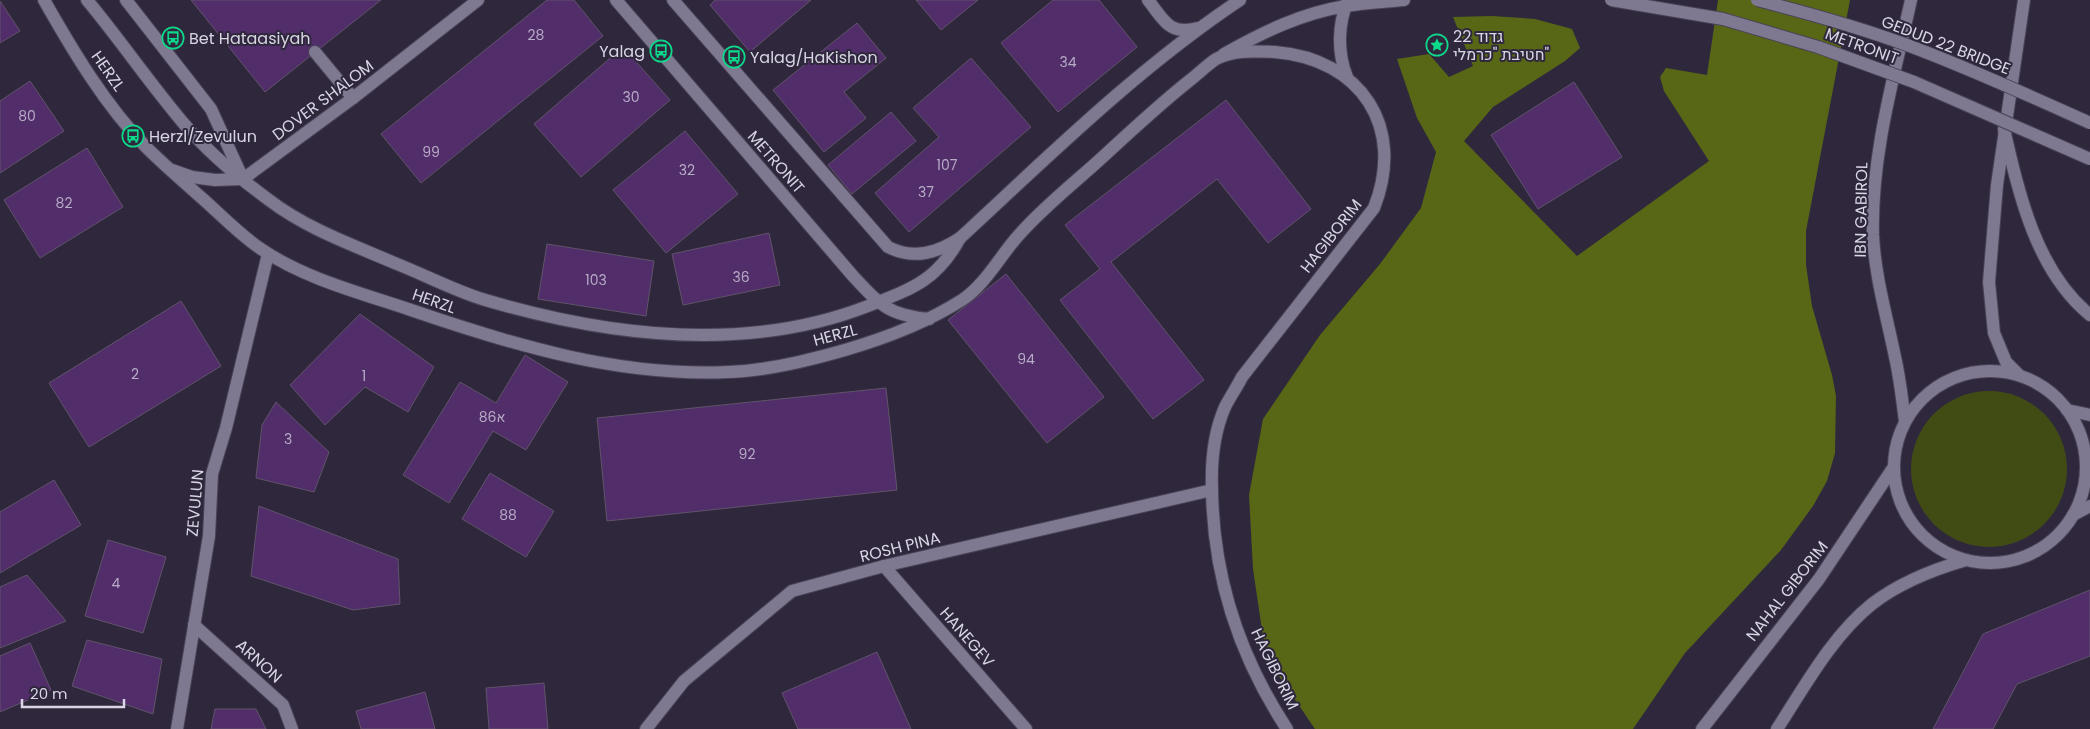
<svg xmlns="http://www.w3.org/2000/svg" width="2090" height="729" viewBox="0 0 2090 729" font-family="Poppins,Heebo,sans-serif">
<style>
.green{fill:#414c14}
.forest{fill:#576715}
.building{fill:#512e6a;stroke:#60536a}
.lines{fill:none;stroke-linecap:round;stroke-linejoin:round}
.service-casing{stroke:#494356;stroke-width:14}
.minor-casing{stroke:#494356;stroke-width:14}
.tertiary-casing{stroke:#494356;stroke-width:14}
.secondary-casing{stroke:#494356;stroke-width:14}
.service{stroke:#7f7891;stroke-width:12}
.minor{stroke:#7f7891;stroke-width:12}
.tertiary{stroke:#7f7891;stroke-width:12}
.secondary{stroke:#7f7891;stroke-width:12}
.service-bridge-casing{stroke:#494356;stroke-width:14;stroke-linecap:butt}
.tertiary-bridge-casing{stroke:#494356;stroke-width:14;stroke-linecap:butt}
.service-bridge{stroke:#7f7891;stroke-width:12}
.tertiary-bridge{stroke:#7f7891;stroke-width:12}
.labels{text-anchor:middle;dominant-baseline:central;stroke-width:4;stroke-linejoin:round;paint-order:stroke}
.number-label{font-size:14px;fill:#b7abc6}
.poi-label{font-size:16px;fill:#d9d5e4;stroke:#2f283d;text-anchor:start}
.street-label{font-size:16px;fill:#d9d5e4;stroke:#2f283d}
</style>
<rect width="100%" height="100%" fill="#2f283d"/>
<circle class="green" cx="1989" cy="469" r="78"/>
<path class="forest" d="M1718,0H1850L1806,231V265L1812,306L1832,375L1836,396L1835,453L1827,481L1813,506L1781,550L1685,653L1633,729H1315L1266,657L1253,569L1249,495L1263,419L1320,335L1380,264L1421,208L1436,152L1417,118L1397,59L1429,54L1449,77L1473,66L1453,17L1492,16L1535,19L1572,29L1580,48L1565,61L1493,107L1464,141L1577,256L1709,161L1664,91L1660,77L1666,68L1707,75Z"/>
<g class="building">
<path d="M191,0H381L265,92Z"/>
<path d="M547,0H574L603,36L421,183L381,134Z"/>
<path d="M715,0H811L750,52L710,5Z"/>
<path d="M916,0H978L941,30Z"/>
<path d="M1053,0H1099L1137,47L1058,112L1001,43Z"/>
<path d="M0,1L20,31L0,43Z"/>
<path d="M857,23L886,58L844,92L866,118L824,152L773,90Z"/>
<path d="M623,47L670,100L581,177L534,124Z"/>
<path d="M971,58L1031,127L909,232L875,193L939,137L913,108Z"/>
<path d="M30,81L64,131L0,173V101Z"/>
<path d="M1574,82L1622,157L1538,209L1491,135Z"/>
<path d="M1226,100L1311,209L1268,243L1217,179L1111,262L1204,380L1153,419L1060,300L1100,269L1065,225Z"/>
<path d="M891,112L916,141L852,194L828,165Z"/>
<path d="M685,131L738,194L666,253L613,190Z"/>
<path d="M87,148L123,207L40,258L4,200Z"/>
<path d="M769,233L780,285L683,305L672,254Z"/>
<path d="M547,244L654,261L646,316L538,299Z"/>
<path d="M1006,274L1104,397L1047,443L948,320Z"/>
<path d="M181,301L221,366L89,447L49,383Z"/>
<path d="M360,314L434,367L408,412L365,387L325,425L290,385Z"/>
<path d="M525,355L568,382L526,450L493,431L449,503L403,475L460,382L496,403Z"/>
<path d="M886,388L897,490L607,521L597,418Z"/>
<path d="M276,402L329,452L314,492L256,478L262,425Z"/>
<path d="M490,473L554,511L526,557L462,519Z"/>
<path d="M54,480L81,525L0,573V512Z"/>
<path d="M259,506L398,559L400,604L353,610L251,576Z"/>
<path d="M108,540L166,557L143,633L85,616Z"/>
<path d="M27,575L66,621L0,648V587Z"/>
<path d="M2090,590V656L2017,684L1993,729H1933L1983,634Z"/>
<path d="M87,640L162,659L153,714L72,686Z"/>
<path d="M30,643L51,690L0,712V656Z"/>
<path d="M877,652L911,729H798L782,693Z"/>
<path d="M544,683L548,729H489L486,688Z"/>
<path d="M425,692L435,729H361L356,711Z"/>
<path d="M215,709H256L266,729H211Z"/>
</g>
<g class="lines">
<g class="service-casing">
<g id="service">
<path d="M126,0L211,109L243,179"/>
<path d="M616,0L853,276C880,305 888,315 929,319"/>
<path d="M315,52L353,98"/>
<path d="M1224,54C1263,32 1302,13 1346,6C1365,3 1385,2 1404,0"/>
</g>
</g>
<g class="minor-casing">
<g id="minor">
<path d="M1148,0C1164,20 1169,36 1198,28"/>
<path d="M172,170L192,177L215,180L243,179L353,98L478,0"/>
<path d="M884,566L1026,729"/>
<path d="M194,625L283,705L292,729"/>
<path d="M177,729L209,536L212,474L226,428L268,254"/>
<path d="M646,729L684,681L792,591L884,566L1212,490"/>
</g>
</g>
<g class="tertiary-casing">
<g id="tertiary">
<path d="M44,0C73,51 105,105 146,147C164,165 184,182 203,199C222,216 240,235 261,249C305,279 361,293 411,310C513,345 619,377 728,372C767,371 807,361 845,350C886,338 926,323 962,300C985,285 1000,256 1018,236C1044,206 1077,181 1106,154C1133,129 1160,104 1189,81C1198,74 1207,65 1216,59C1233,50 1256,51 1275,52C1361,59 1406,127 1374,208L1242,377C1237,387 1230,397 1225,407C1214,432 1211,462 1212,489C1213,576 1239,656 1287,729"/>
<path d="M87,0C121,41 151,85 185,125C209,153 239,178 269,200C307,229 353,245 397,264C425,275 453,290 482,299C606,336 745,354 868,306C911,289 937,281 960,238"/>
<path d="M673,0L888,247C914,260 937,253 960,238C1050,155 1138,68 1240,0"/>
<path d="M1347,77C1337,52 1338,24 1348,0"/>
<path d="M2019,375L2006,362L1994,333L1989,282L1997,185L2024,0"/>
<path d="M1905,421C1902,400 1900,378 1895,357C1887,317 1875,277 1873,235C1871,155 1894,77 1911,0"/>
</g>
</g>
<g class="secondary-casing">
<g id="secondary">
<path d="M2004,129C2019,194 2036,271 2090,315"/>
<circle cx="1990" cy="467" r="96"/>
<path d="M2067,410L2090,415"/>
<path d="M2073,515L2090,506"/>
<path d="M1702,729L1819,579L1893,468"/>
<path d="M1777,729C1805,686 1832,636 1872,604C1899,583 1935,569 1966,560"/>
</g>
</g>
<use href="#service" class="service"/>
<use href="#minor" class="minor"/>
<use href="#tertiary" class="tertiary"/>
<use href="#secondary" class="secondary"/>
<g class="service-bridge-casing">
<path id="service-bridge" d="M1611,0L1723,19L1818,47L1914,82L2090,159"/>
</g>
<g class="tertiary-bridge-casing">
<path id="tertiary-bridge" d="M1757,0C1808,13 1858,27 1907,45C1969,68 2030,96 2090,123"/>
</g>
<use href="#service-bridge" class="service-bridge"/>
<use href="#tertiary-bridge" class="tertiary-bridge"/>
</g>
<defs>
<g id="bus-ring" transform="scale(1.125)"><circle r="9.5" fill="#2f283d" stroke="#0cd98a" stroke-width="1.5"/><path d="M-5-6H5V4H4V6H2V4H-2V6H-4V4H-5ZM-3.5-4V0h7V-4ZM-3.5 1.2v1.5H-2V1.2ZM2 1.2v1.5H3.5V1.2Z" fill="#0cd98a"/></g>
<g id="sight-ring" transform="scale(1.125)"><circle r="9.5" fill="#2f283d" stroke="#0cd98a" stroke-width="1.5"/><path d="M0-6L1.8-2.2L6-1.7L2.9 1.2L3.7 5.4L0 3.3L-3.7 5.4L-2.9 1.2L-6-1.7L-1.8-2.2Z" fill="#0cd98a"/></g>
</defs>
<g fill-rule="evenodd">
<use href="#bus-ring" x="173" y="38"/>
<use href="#sight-ring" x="1437" y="45"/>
<use href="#bus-ring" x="661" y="51"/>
<use href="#bus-ring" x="734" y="57"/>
<use href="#bus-ring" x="133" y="136"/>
</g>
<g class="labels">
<g class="number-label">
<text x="536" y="35">28</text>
<text x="1068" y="62">34</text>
<text x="631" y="97">30</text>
<text x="27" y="116">80</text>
<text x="431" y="152">99</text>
<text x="947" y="165">107</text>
<text x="687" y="170">32</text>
<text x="926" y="192">37</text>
<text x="64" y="203">82</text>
<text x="741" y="277">36</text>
<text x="596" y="280">103</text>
<text x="1026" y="359">94</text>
<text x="135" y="374">2</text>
<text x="364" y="376">1</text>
<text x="492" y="417">86א</text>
<text x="288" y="439">3</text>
<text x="747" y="454">92</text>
<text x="508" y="515">88</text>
<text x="116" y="583">4</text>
</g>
<g class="poi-label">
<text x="1453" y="36">גדוד 22<tspan x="1453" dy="18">חטיבת "כרמלי"</tspan></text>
<text x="189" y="38">Bet Hataasiyah</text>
<text x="645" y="51" text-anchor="end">Yalag</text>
<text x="750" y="57">Yalag/HaKishon</text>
<text x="149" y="136">Herzl/Zevulun</text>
</g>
<g class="street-label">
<text transform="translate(1946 45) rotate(21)">GEDUD 22 BRIDGE</text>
<text transform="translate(1862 46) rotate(20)">METRONIT</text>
<text transform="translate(108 71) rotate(55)">HERZL</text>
<text transform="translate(323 100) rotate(-37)">DOVER SHALOM</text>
<text transform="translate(776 162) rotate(49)">METRONIT</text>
<text transform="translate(1861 210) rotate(-89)">IBN GABIROL</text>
<text transform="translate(1331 236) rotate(-52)">HAGIBORIM</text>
<text transform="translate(434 301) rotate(19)">HERZL</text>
<text transform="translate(835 335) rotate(-15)">HERZL</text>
<text transform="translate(195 503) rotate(-85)">ZEVULUN</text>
<text transform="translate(900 547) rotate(-14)">ROSH PINA</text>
<text transform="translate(1787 591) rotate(-52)">NAHAL GIBORIM</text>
<text transform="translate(967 637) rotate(49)">HANEGEV</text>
<text transform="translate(259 661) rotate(42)">ARNON</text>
<text transform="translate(1275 669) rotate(64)">HAGIBORIM</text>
</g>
</g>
<path d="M22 699v8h102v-8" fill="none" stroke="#d9d5e4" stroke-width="2.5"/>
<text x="30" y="699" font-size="15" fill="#d9d5e4" stroke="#2f283d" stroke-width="4" paint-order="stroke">20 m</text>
</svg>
